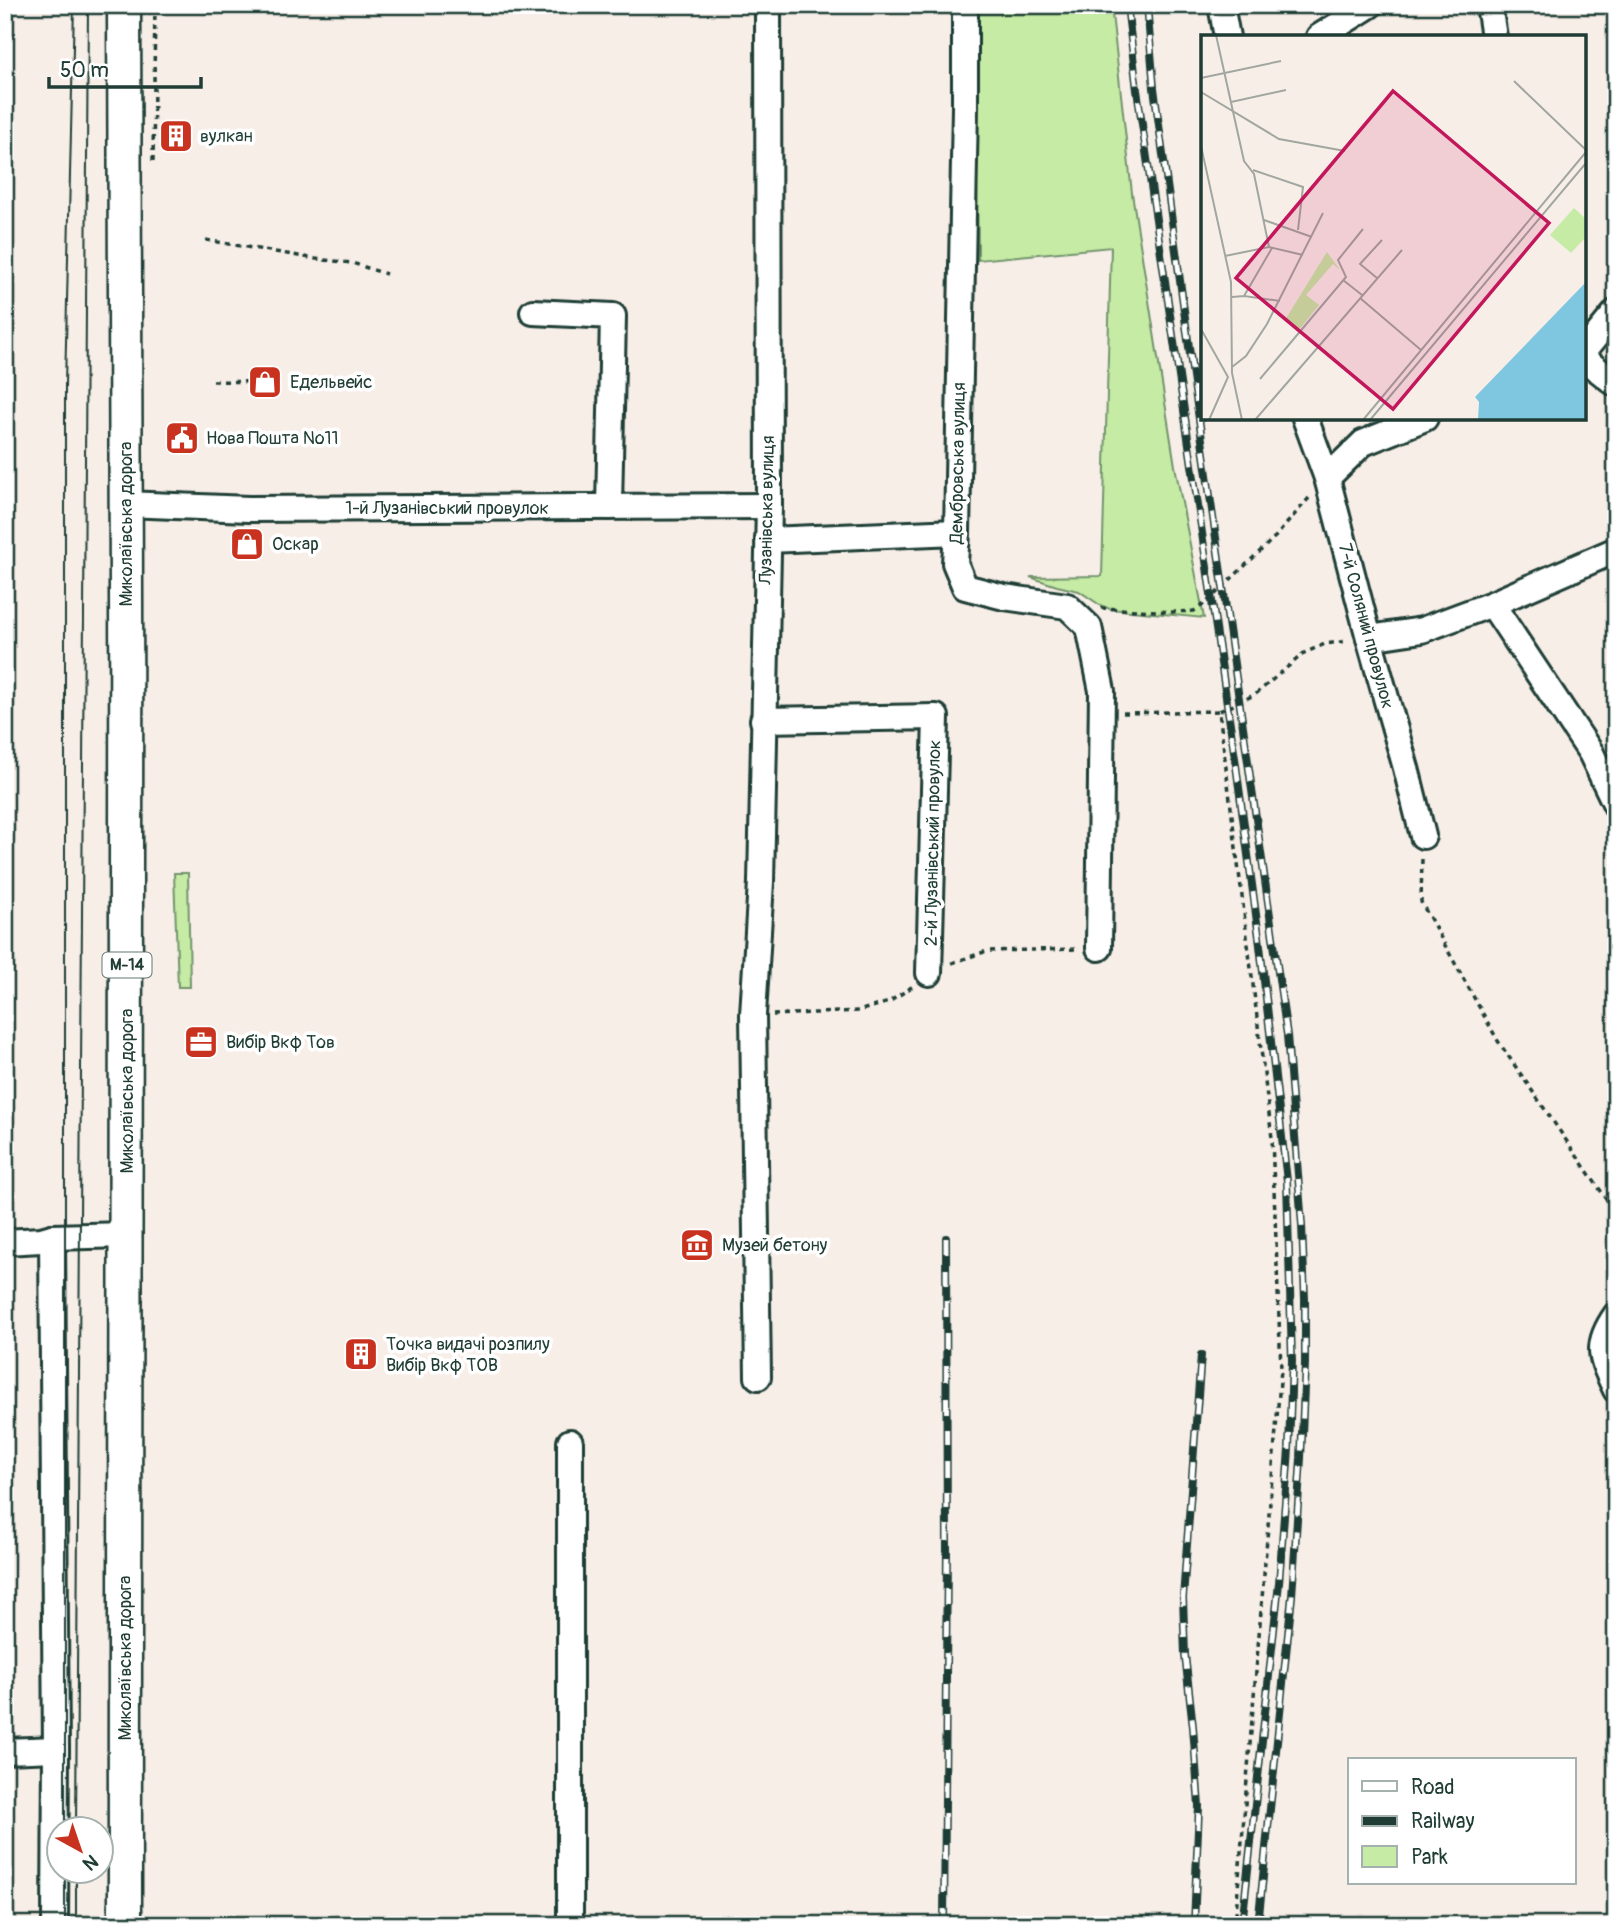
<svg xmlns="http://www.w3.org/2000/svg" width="1621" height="1930" viewBox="0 0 1621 1930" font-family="Pangolin,sans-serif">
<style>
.green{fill:#c6eba5;stroke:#72946c;stroke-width:2}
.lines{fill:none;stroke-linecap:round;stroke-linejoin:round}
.minor-casing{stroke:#1f3d34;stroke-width:30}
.major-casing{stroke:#1f3d34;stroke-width:37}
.path{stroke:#1f3d34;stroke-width:3.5;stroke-dasharray:5 5;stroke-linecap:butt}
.minor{stroke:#fff;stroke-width:24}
.major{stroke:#fff;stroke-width:32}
.tram{stroke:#1f3d34;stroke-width:2}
.rail-casing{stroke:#1f3d34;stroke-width:8}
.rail{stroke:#fff;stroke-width:5;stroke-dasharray:16;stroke-linecap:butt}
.labels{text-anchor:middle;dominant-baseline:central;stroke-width:7;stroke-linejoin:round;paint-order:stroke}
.shield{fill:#fff;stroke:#627771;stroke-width:2}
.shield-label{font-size:16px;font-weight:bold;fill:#1f3d34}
.poi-label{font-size:18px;fill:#1f3d34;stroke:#fff;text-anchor:start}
.street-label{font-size:18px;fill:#1f3d34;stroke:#fff}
.inset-road{fill:none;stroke:#a1a7a0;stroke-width:2}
.view{fill:#c2185b;fill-opacity:0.15;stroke:#c2185b;stroke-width:3.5}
.inset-edge{fill:none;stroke:#1f3d34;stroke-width:3.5}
</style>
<rect width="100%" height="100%" fill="#f8eee8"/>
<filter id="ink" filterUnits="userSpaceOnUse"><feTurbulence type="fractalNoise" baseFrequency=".0143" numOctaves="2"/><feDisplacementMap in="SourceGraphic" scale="14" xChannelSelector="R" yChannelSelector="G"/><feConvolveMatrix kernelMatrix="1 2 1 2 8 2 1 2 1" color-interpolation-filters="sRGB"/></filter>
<g filter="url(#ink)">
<g class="green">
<path d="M975,5H1111L1132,193L1175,466L1204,618L1110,609L1100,605L1079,591L1057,586L1030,577L1102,576L1111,247L978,260Z"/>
<path d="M174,873H188L190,987H178Z"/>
</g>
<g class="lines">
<g class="minor-casing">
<g id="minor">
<path d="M965,5V107L957,532L955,563L965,587L1004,597L1067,606L1089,627L1102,691L1099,948"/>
<path d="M1221,5L1227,37"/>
<path d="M1489,5L1494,37"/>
<path d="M1319,37L1370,5"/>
<path d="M533,312L613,316L609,507"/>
<path d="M1584,351L1616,312"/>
<path d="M1584,359L1616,384"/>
<path d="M1305,418L1327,478L1369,638L1406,768L1423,836"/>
<path d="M1327,478L1363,443L1425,418"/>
<path d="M125,504L249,509L769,506"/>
<path d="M768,540L957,532"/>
<path d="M1492,604L1591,753L1616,805"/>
<path d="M1369,638L1422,630L1492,604L1616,550"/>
<path d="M763,720L936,717L929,973"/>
<path d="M52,1237L56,1749L55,1925"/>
<path d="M5,1242L41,1240L52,1237L126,1235"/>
<path d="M1616,1315C1594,1346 1601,1358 1616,1390"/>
<path d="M758,1377L753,1015L761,882L769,506L768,5"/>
<path d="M570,1442V1925"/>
<path d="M5,1751L56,1749"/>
</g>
</g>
<g class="major-casing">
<path id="major" d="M124,5C129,645 124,1285 125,1925"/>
</g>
<g class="path">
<path d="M153,161L155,5"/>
<path d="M206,240L316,259L352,263L386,274"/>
<path d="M213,381L258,382"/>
<path d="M1101,608L1173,612L1194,611L1206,603L1276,536L1309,498"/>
<path d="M1123,713L1219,711"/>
<path d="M1422,859L1421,902L1498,1041L1616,1213"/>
<path d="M952,963L987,951L1079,949"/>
<path d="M773,1015L858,1011L889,1002L913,986"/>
<path d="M1235,1925L1281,1369L1272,1138L1219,711L1239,703L1257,693L1304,653L1325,644L1348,641"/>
</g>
<use href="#minor" class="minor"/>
<use href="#major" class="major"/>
<g class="tram">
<path d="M65,1828V385L74,5"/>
<path d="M76,1828L88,5"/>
<path d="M65,1925V1870"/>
<path d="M76,1925V1870"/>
</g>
<g class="rail-casing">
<g id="rail">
<path d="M1127,5L1137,90L1236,765L1259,937L1287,1181L1292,1361L1289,1449L1279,1583L1242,1925"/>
<path d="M1147,5L1154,88L1193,377L1287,1035L1302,1225L1305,1299V1363L1301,1458L1292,1596L1258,1925"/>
<path d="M944,1925L947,1551L946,1238"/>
<path d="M1194,1925L1199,1806L1193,1727L1185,1655L1183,1598L1201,1355"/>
</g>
</g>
<use href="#rail" class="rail"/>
</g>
</g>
<defs>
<g id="building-square" transform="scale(1.75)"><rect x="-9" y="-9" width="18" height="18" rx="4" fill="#c8321e" stroke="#fff"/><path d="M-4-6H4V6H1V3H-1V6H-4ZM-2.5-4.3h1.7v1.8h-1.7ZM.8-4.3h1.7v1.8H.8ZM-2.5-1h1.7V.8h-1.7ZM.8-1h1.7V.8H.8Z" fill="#fff"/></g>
<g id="shop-square" transform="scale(1.75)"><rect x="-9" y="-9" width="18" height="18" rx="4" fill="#c8321e" stroke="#fff"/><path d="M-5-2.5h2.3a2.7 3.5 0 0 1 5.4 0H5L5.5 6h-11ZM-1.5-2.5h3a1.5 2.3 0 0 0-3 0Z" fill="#fff"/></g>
<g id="civic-square" transform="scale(1.75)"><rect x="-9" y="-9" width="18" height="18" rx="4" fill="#c8321e" stroke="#fff"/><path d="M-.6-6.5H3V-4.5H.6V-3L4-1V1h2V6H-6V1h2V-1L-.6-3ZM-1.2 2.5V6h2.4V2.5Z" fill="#fff"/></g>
<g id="office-square" transform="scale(1.75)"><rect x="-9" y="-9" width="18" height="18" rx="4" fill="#c8321e" stroke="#fff"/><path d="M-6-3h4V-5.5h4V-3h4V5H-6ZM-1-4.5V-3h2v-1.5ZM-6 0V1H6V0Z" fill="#fff"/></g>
<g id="museum-square" transform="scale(1.75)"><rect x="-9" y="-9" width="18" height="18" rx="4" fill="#c8321e" stroke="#fff"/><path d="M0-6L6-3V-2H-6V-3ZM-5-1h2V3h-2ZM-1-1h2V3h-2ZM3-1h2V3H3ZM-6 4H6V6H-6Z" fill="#fff"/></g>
</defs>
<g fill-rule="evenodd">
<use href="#building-square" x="176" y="136"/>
<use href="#shop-square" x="265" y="382"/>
<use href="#civic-square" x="182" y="438"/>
<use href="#shop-square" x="247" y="544"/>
<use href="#office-square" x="201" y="1042"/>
<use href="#museum-square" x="697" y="1245"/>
<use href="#building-square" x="361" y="1354"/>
</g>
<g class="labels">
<rect class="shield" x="102.5" y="952.5" width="49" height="25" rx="5"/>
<g class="shield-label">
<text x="127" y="965">М-14</text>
</g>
<g class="poi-label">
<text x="200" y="136">вулкан</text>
<text x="290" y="382">Едельвейс</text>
<text x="206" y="438">Нова Пошта №11</text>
<text x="272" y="544">Оскар</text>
<text x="226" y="1042">Вибір Вкф Тов</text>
<text x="722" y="1245">Музей бетону</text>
<text x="386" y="1344">Точка видачі розпилу<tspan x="386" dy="21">Вибір Вкф ТОВ</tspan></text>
</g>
<g class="street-label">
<text transform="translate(958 463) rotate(-89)">Дембровська вулиця</text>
<text x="447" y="508">1-й Лузанівський провулок</text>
<text transform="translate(767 510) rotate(-89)">Лузанівська вулиця</text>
<text transform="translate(126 524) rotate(-90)">Миколаївська дорога</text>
<text transform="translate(1366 626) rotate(75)">7-й Соляний провулок</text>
<text transform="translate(933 843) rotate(-89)">2-й Лузанівський провулок</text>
<text transform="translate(127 1091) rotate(-90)">Миколаївська дорога</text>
<text transform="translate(125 1658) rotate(-90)">Миколаївська дорога</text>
</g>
</g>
<g transform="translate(1201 35)">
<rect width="385" height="385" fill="#f8eee8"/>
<path d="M373,173L385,184V202L370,218L349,200ZM126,217L139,235L132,229L105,260L118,270L97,296L84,285Z" fill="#c6eba5"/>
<path d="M385,247V385H277L278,367L274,362Z" fill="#7fc7e0"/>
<path class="inset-road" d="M15,0L43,126L53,139L68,212M0,43L80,26M313,46L385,115M0,57L78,104L144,116M30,67L85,55M0,111L30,247L31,338L41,385M52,135L102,152L97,195M63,185L111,202M24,221L68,212L102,220M176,243L159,229L181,205M142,245L161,260M43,261L79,266M31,262L43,261L71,213M159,263L220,315M0,294L27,342L8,385M31,332L45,321L66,289L122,178M59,344L145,242L137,225L162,194M54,385L201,215M162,385L385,117M169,385L385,128"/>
<path class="view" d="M192,56L348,188L192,374L35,243Z"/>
<rect width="385" height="385" class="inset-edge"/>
</g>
<rect width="1621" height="1930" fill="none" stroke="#fff" stroke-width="28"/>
<rect x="14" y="14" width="1593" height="1902" fill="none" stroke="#1f3d34" stroke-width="2.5" filter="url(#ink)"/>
<rect x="1348" y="1758" width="228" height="126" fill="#ffffff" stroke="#a5b1ae" stroke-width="2"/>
<rect x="1362" y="1781" width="35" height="10" fill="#ffffff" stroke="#a5b1ae" stroke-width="2"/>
<text x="1411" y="1794" font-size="21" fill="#1f3d34">Road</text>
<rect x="1362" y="1816" width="35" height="10" fill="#1f3d34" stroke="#a5b1ae" stroke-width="2"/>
<text x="1411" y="1828" font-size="21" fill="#1f3d34">Railway</text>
<rect x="1362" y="1846" width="35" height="21" fill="#c6eba5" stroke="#a5b1ae" stroke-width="2"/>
<text x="1411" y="1864" font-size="21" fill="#1f3d34">Park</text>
<g transform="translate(80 1850) rotate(140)"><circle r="33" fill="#ffffff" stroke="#a5b1ae" stroke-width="2"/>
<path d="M0-5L12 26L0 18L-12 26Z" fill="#c8321e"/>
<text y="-10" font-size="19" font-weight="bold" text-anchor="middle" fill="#1f3d34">N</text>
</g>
<path d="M49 77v10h152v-10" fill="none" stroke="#1f3d34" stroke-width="3.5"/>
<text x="60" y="77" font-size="21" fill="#1f3d34" stroke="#ffffff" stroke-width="5" paint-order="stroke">50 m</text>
</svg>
